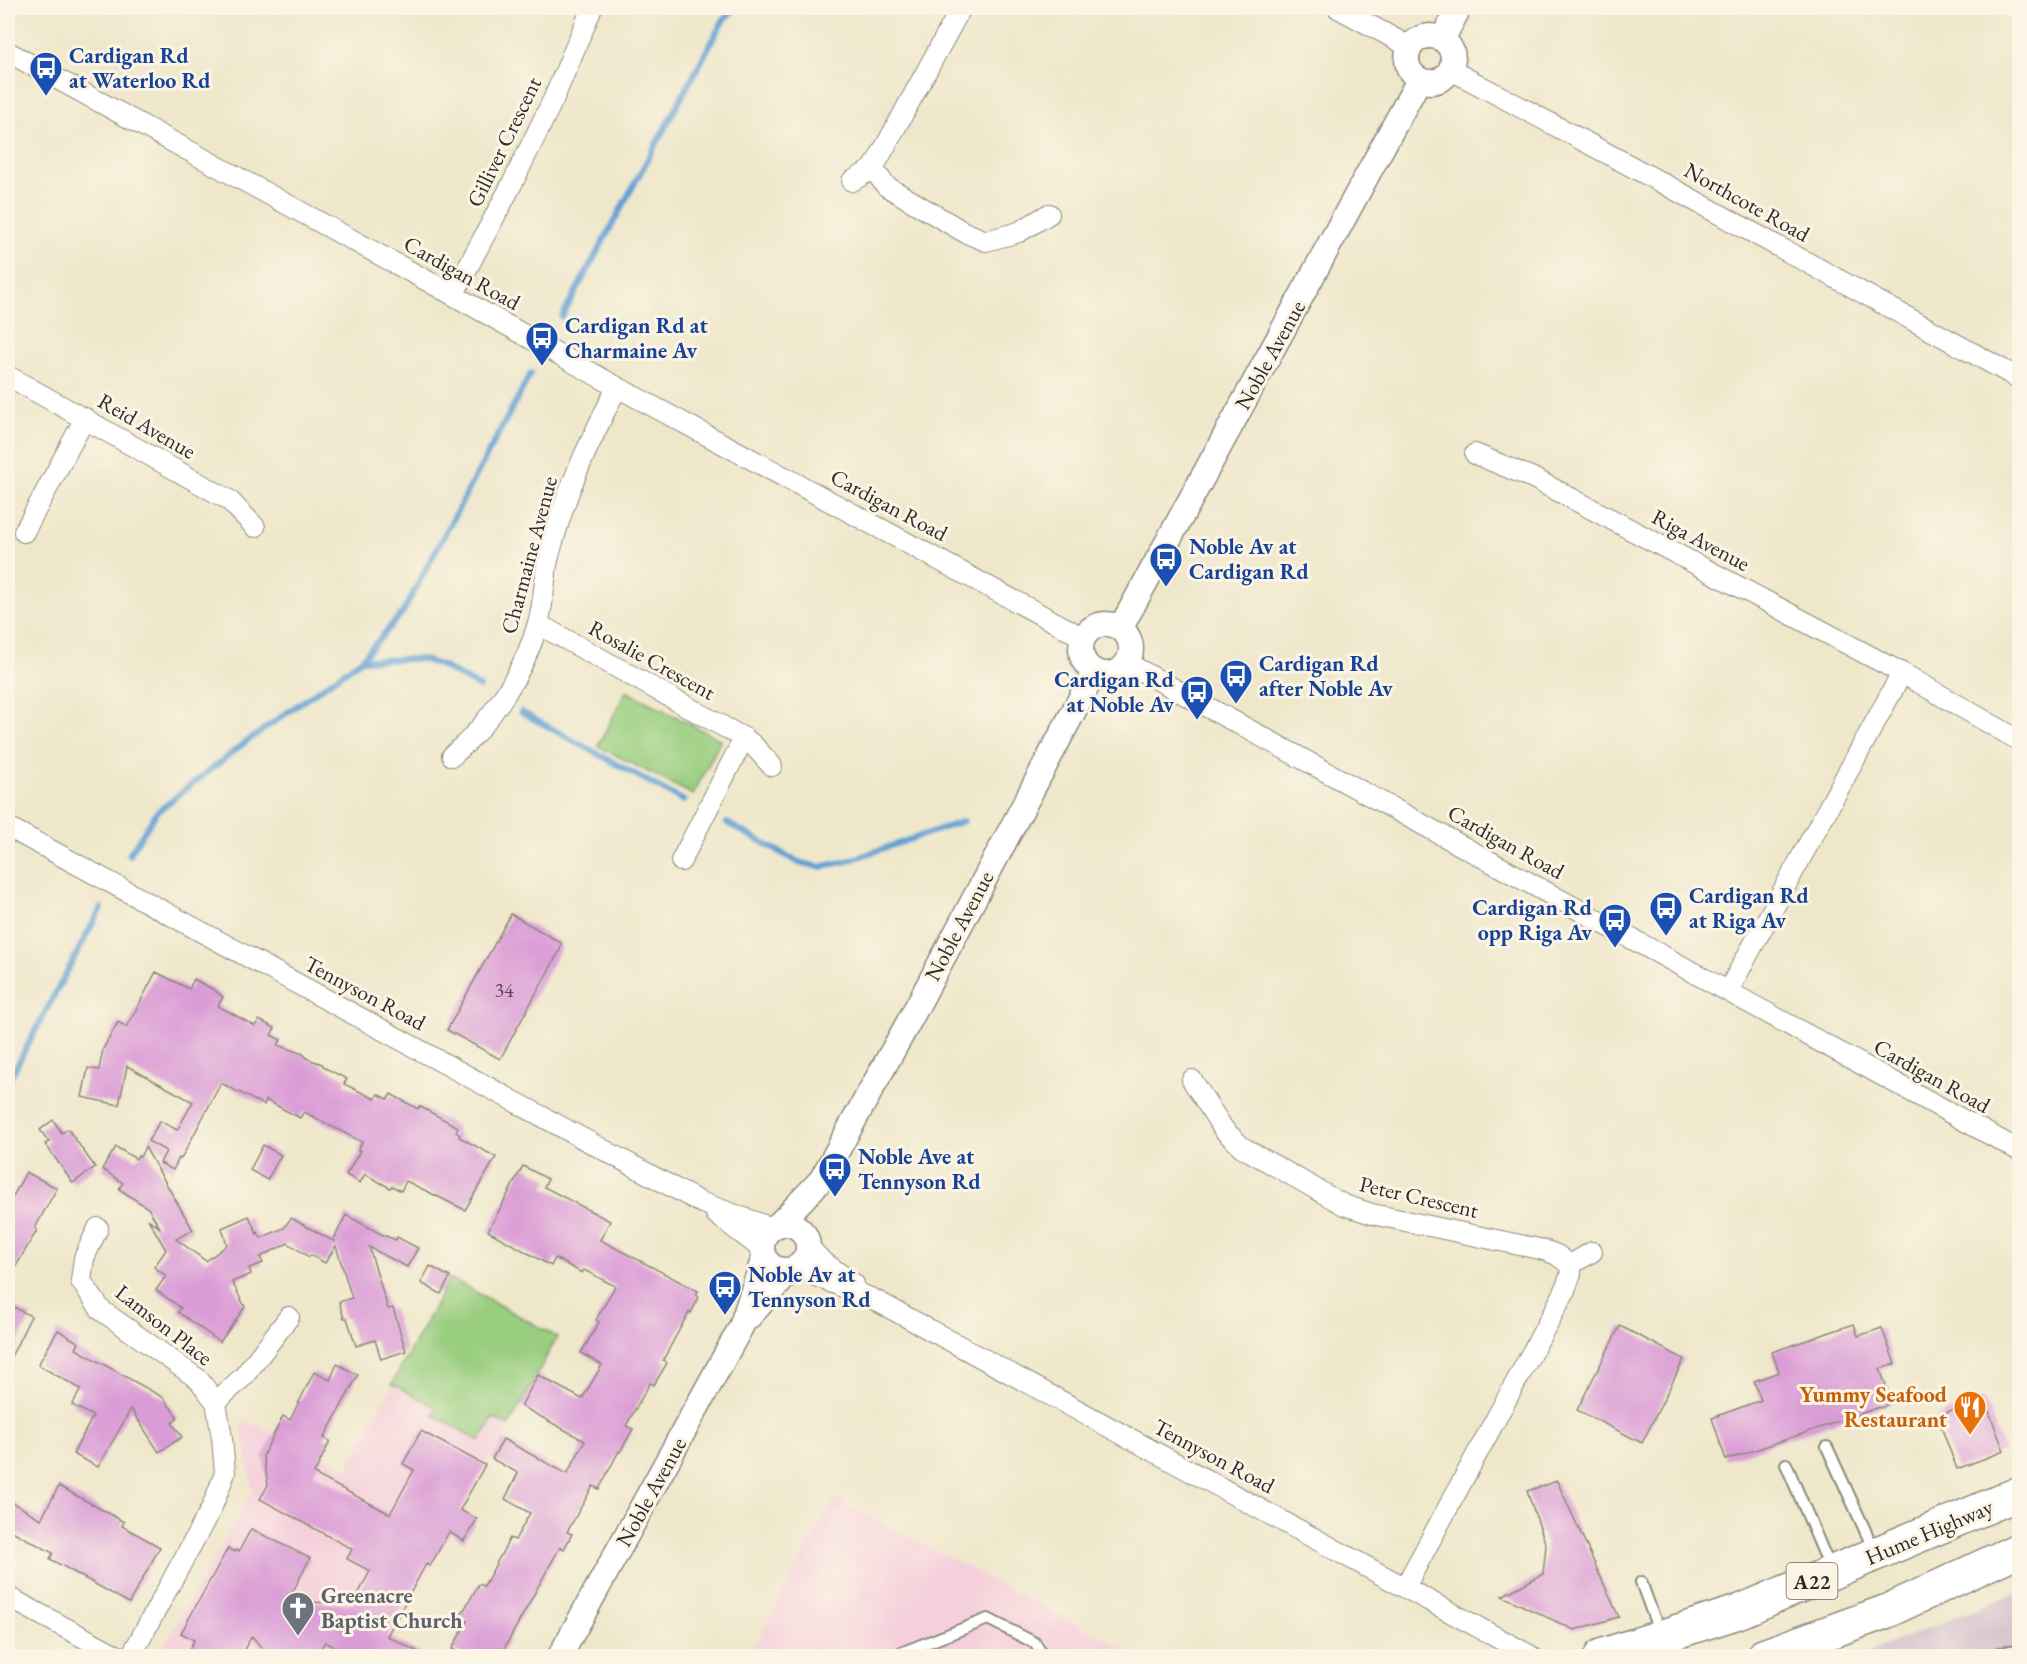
<svg xmlns="http://www.w3.org/2000/svg" width="2027" height="1664" viewBox="0 0 2027 1664" font-family="'EB Garamond',serif">
<style>
.built{fill:#f5cfdb}
.industrial{fill:#d1bdcc}
.green{fill:#99ce7f;stroke:#627c55;stroke-width:1.5}
.lines{fill:none;stroke-linecap:round;stroke-linejoin:round}
.stream{stroke:#61a0d3;stroke-width:6}
.building{fill:#da9cd6}
.service-casing{stroke:#8c897a;stroke-width:14}
.minor-casing{stroke:#8c897a;stroke-width:22}
.tertiary-casing{stroke:#8c897a;stroke-width:27}
.trunk-casing{stroke:#8c897a;stroke-width:36}
.service{stroke:#fff;stroke-width:10}
.minor{stroke:#fff;stroke-width:20}
.tertiary{stroke:#fff;stroke-width:24}
.trunk{stroke:#fff;stroke-width:33}
.labels{text-anchor:middle;dominant-baseline:central;stroke-width:6;stroke-linejoin:round;paint-order:stroke}
.number-label{font-size:20px;fill:#574756}
.shield{fill:#fcf5e5;stroke:#6a6863;stroke-width:1.5}
.shield-label{font-size:21px;font-weight:bold;fill:#2b2b2b}
.transit-label{font-size:22px;font-weight:bold;fill:#164399;stroke:#fcf5e5;text-anchor:start}
.street-label{font-size:22px;fill:#2b2b2b;stroke:#fcf5e5}
.food-label{font-size:22px;font-weight:bold;fill:#c56008;stroke:#fcf5e5;text-anchor:end}
.worship-label{font-size:22px;font-weight:bold;fill:#5b616d;stroke:#fcf5e5;text-anchor:start}
</style>
<rect width="100%" height="100%" fill="#fcf5e5"/>
<filter id="ink" filterUnits="userSpaceOnUse"><feTurbulence type="fractalNoise" baseFrequency=".0167" numOctaves="2"/><feDisplacementMap in="SourceGraphic" scale="12" xChannelSelector="R" yChannelSelector="G"/><feConvolveMatrix kernelMatrix="1 2 1 2 8 2 1 2 1" color-interpolation-filters="sRGB"/></filter>
<filter id="wash" filterUnits="userSpaceOnUse"><feTurbulence type="fractalNoise" baseFrequency=".008" numOctaves="4" result="noise"/><feDisplacementMap in="SourceGraphic" scale="24" xChannelSelector="R" yChannelSelector="G"/><feGaussianBlur stdDeviation="1.35" result="paint"/><feColorMatrix in="noise" values="0 0 0 0 0 0 0 0 0 0 0 0 0 0 0 0 0 1.4 0 .05"/><feComposite in="paint" operator="in"/></filter>
<g filter="url(#wash)">
<rect width="100%" height="100%" fill="#eee7ca"/>
<g class="built">
<path d="M450,1278L557,1337L383,1656H181L163,1647L253,1491L242,1428L245,1420L347,1469Z"/>
<path d="M834,1498L1139,1656H749Z"/>
</g>
<path class="industrial" d="M2019,1592V1656H1859L2016,1593Z"/>
<g class="green">
<path d="M626,691L721,740L693,795L598,746Z"/>
<path d="M450,1278L557,1337L509,1426L493,1418L480,1441L433,1415L436,1407L392,1384Z"/>
</g>
<g class="lines">
<g class="stream">
<path d="M562,317L724,19L737,8"/>
<path d="M361,660L421,659L440,665L480,687"/>
<path d="M521,712L684,801"/>
<path d="M727,823L798,862L820,867L847,861L964,821"/>
<path d="M129,855L157,812L243,744L361,660L403,612L531,373"/>
<path d="M8,1082L101,908"/>
</g>
</g>
<g id="blocks">
<g class="building">
<path d="M511,914L561,943L560,950L500,1059L447,1030Z"/>
<path d="M156,972L189,989L194,979L214,990L223,997L218,1006L255,1026L259,1020L275,1028L271,1035L281,1040L278,1045L303,1054L308,1059L322,1064L325,1068L347,1079L344,1084L375,1099L378,1094L388,1099L391,1094L418,1109L419,1106L458,1127L456,1132L460,1135L459,1137L496,1157L465,1210L406,1181L401,1191L392,1186L390,1188L365,1174L360,1183L346,1175L360,1151L358,1150L362,1142L304,1112L300,1118L266,1100L264,1105L221,1083L181,1159L179,1158L173,1170L160,1163L166,1151L148,1141L160,1121L177,1130L193,1102L127,1066L119,1105L82,1097L88,1068L99,1070L103,1049L118,1022L127,1027Z"/>
<path d="M53,1120L62,1133L68,1129L95,1167L73,1183L45,1144L49,1142L40,1130Z"/>
<path d="M263,1145L281,1155L267,1180L250,1170Z"/>
<path d="M116,1147L136,1159L138,1156L140,1157L145,1147L193,1230L176,1239L206,1261L227,1245L222,1228L249,1216L257,1234L258,1232L261,1238L284,1228L291,1218L335,1242L334,1239L346,1215L383,1235L396,1240L397,1237L418,1248L407,1267L369,1247L388,1309L393,1308L406,1351L381,1359L375,1340L356,1346L347,1318H344L339,1302L352,1298L336,1246L325,1263L311,1255L309,1257L288,1243L260,1257L263,1263L249,1268L251,1274L232,1282L245,1307L220,1342L178,1312L181,1308L156,1290L166,1276L154,1267L166,1250L148,1219L160,1228L148,1208L119,1189L123,1183L102,1169Z"/>
<path d="M523,1166L548,1179L544,1187L610,1221L600,1240L698,1291L696,1295L699,1297L691,1313L689,1312L663,1360L667,1363L654,1385L650,1383L626,1426L633,1429L620,1452L619,1451L599,1489L593,1486L567,1532L572,1534L564,1549L560,1547L500,1656H465L452,1649L467,1621L460,1617L479,1584L484,1586L510,1538L515,1540L530,1513L505,1499L518,1473L492,1459L503,1439L567,1474L585,1441L521,1406L538,1375L582,1399L602,1365L581,1353L599,1322L596,1320L615,1286L584,1270L582,1273L555,1258L551,1266L488,1231Z"/>
<path d="M26,1172L57,1188L35,1228L37,1230L8,1280V1206Z"/>
<path d="M430,1266L450,1277L441,1294L421,1283Z"/>
<path d="M8,1304L31,1316L8,1363Z"/>
<path d="M1854,1324L1858,1336L1882,1328L1895,1364L1880,1369L1892,1403L1726,1460L1712,1418L1761,1400L1754,1381L1779,1372L1772,1352Z"/>
<path d="M1620,1326L1684,1359L1642,1443L1577,1410Z"/>
<path d="M58,1330L79,1343L76,1349L164,1398L178,1418L172,1423L182,1437L159,1452L131,1409L98,1467L73,1454L93,1416L72,1405L81,1389L38,1365Z"/>
<path d="M337,1364L358,1375L324,1438L330,1441L314,1474L390,1514L414,1470L403,1464L421,1431L485,1465L460,1510L477,1519L464,1541L449,1532L430,1566L426,1564L387,1636L426,1656H352L325,1642L316,1656H268L252,1636L240,1656H201L189,1650L194,1640L181,1633L228,1548L235,1552L236,1550L239,1551L251,1529L310,1558L288,1601L353,1604L370,1571L347,1559L352,1549L260,1499L268,1485L263,1456L283,1416L290,1420L314,1372L330,1380Z"/>
<path d="M1984,1398L2004,1451L1957,1469L1937,1416Z"/>
<path d="M1557,1481L1619,1617L1574,1630L1502,1596L1543,1574L1546,1545L1527,1491Z"/>
<path d="M59,1486L108,1513L124,1522L122,1526L160,1547L129,1603L50,1559L53,1553L8,1529V1500L41,1519Z"/>
</g>
</g>
</g>
<g filter="url(#ink)">
<use href="#blocks" fill-opacity="0" stroke="#8c897a" stroke-width="1.5"/>
<g class="lines">
<g class="service-casing">
<g id="service">
<path d="M1827,1447L1874,1550"/>
<path d="M1786,1464L1831,1570"/>
<path d="M1641,1582L1660,1634"/>
<path d="M893,1656L988,1619L1035,1643L1043,1656"/>
<path d="M1990,1656L2007,1651H2020"/>
</g>
</g>
<g class="minor-casing">
<g id="minor">
<path d="M1338,8L1410,47"/>
<path d="M8,52L453,295L617,387L1084,638"/>
<path d="M1451,70L1666,185L2020,379"/>
<path d="M873,169L886,186L964,232L986,241L1019,232L1049,214"/>
<path d="M852,181L873,169L961,8"/>
<path d="M453,295L512,184L553,100L592,8"/>
<path d="M8,376L229,500L255,527"/>
<path d="M1475,454L1533,478L1902,673L2020,741"/>
<path d="M24,532L85,418"/>
<path d="M538,624L744,738L753,745L772,766"/>
<path d="M1127,663L2020,1151"/>
<path d="M452,756C490,724 525,671 538,623C544,603 544,581 548,560C552,544 557,528 562,512C576,469 597,428 617,387"/>
<path d="M8,827L700,1202L772,1228"/>
<path d="M681,861L744,738"/>
<path d="M1728,991L1902,673"/>
<path d="M1192,1080L1224,1130L1242,1147L1344,1205L1372,1214L1544,1250L1557,1255L1570,1265"/>
<path d="M716,1214L762,1249"/>
<path d="M98,1228L84,1258L81,1281L101,1310L198,1379L216,1402L222,1438L225,1473L212,1507L131,1656"/>
<path d="M808,1246L821,1260L854,1284"/>
<path d="M798,1266L813,1275L873,1299L1531,1656"/>
<path d="M216,1402L244,1376L289,1317"/>
<path d="M1405,1587L1564,1293L1571,1273L1570,1265L1592,1252"/>
<path d="M8,1597L118,1656"/>
</g>
</g>
<g class="tertiary-casing">
<g id="tertiary">
<circle cx="1430" cy="59" r="23"/>
<path d="M1443,38L1459,8"/>
<circle cx="1106" cy="649" r="25"/>
<path d="M1120,629L1419,80"/>
<circle cx="785" cy="1247" r="23"/>
<path d="M779,1224L821,1180L912,1016L1095,671"/>
<path d="M748,1318L791,1270"/>
<path d="M560,1656L741,1327L764,1257"/>
</g>
</g>
<g class="trunk-casing">
<g id="trunk">
<path d="M1601,1656L1738,1612L2020,1493"/>
<path d="M1763,1656L1885,1612L2020,1549"/>
</g>
</g>
<use href="#service" class="service"/>
<use href="#minor" class="minor"/>
<use href="#tertiary" class="tertiary"/>
<use href="#trunk" class="trunk"/>
</g>
</g>
<defs>
<g id="bus-pin" transform="scale(1.725)"><path d="M0 17L-7.5 6A9.5 9.5 0 1 1 7.5 6Z" fill="#1a4fb4" stroke="#fcf5e5"/><path d="M-5-6H5V4H4V6H2V4H-2V6H-4V4H-5ZM-3.5-4V0h7V-4ZM-3.5 1.2v1.5H-2V1.2ZM2 1.2v1.5H3.5V1.2Z" fill="#fff"/></g>
<g id="restaurant-pin" transform="scale(1.725)"><path d="M0 17L-7.5 6A9.5 9.5 0 1 1 7.5 6Z" fill="#e8710a" stroke="#fcf5e5"/><path d="M-5-6h1v4h1v-4h1v4h1v-4h1v5L-1.5 .5V6h-2V.5L-5-1ZM5-6V6H3V1.5H1.5Q1.5-4 5-6Z" fill="#fff"/></g>
<g id="church-pin" transform="scale(1.725)"><path d="M0 17L-7.5 6A9.5 9.5 0 1 1 7.5 6Z" fill="#6b7280" stroke="#fcf5e5"/><path d="M-1.2-6h2.4v3.5h3.3v2.4h-3.3V6h-2.4V-.1h-3.3v-2.4h3.3Z" fill="#fff"/></g>
</defs>
<g fill-rule="evenodd">
<use href="#bus-pin" x="46" y="68"/>
<use href="#bus-pin" x="542" y="338"/>
<use href="#bus-pin" x="1166" y="559"/>
<use href="#bus-pin" x="1236" y="676"/>
<use href="#bus-pin" x="1197" y="692"/>
<use href="#bus-pin" x="1666" y="908"/>
<use href="#bus-pin" x="1615" y="920"/>
<use href="#bus-pin" x="835" y="1169"/>
<use href="#bus-pin" x="725" y="1287"/>
<use href="#restaurant-pin" x="1970" y="1407"/>
<use href="#church-pin" x="298" y="1608"/>
</g>
<g class="labels">
<g class="number-label">
<text x="504" y="990">34</text>
</g>
<rect class="shield" x="1786.5" y="1563" width="51" height="36" rx="4.5"/>
<g class="shield-label">
<text x="1812" y="1581">A22</text>
</g>
<g class="transit-label">
<text x="69" y="55">Cardigan Rd<tspan x="69" dy="25">at Waterloo Rd</tspan></text>
<text x="565" y="325">Cardigan Rd at<tspan x="565" dy="25">Charmaine Av</tspan></text>
<text x="1189" y="546">Noble Av at<tspan x="1189" dy="25">Cardigan Rd</tspan></text>
<text x="1259" y="663">Cardigan Rd<tspan x="1259" dy="25">after Noble Av</tspan></text>
<text x="1174" y="679" text-anchor="end">Cardigan Rd<tspan x="1174" dy="25">at Noble Av</tspan></text>
<text x="1689" y="895">Cardigan Rd<tspan x="1689" dy="25">at Riga Av</tspan></text>
<text x="1592" y="907" text-anchor="end">Cardigan Rd<tspan x="1592" dy="25">opp Riga Av</tspan></text>
<text x="858" y="1156">Noble Ave at<tspan x="858" dy="25">Tennyson Rd</tspan></text>
<text x="748" y="1274">Noble Av at<tspan x="748" dy="25">Tennyson Rd</tspan></text>
</g>
<g class="street-label">
<text transform="translate(504 142) rotate(-64)">Gilliver Crescent</text>
<text transform="translate(1747 202) rotate(29)">Northcote Road</text>
<text transform="translate(462 273) rotate(29)">Cardigan Road</text>
<text transform="translate(1270 355) rotate(-61)">Noble Avenue</text>
<text transform="translate(147 426) rotate(30)">Reid Avenue</text>
<text transform="translate(889 505) rotate(28)">Cardigan Road</text>
<text transform="translate(1701 540) rotate(28)">Riga Avenue</text>
<text transform="translate(529 555) rotate(-75)">Charmaine Avenue</text>
<text transform="translate(652 660) rotate(29)">Rosalie Crescent</text>
<text transform="translate(1506 842) rotate(29)">Cardigan Road</text>
<text transform="translate(959 926) rotate(-62)">Noble Avenue</text>
<text transform="translate(365 993) rotate(28)">Tennyson Road</text>
<text transform="translate(1932 1076) rotate(29)">Cardigan Road</text>
<text transform="translate(1419 1197) rotate(13)">Peter Crescent</text>
<text transform="translate(164 1325) rotate(38)">Lamson Place</text>
<text transform="translate(1214 1456) rotate(28)">Tennyson Road</text>
<text transform="translate(651 1492) rotate(-61)">Noble Avenue</text>
<text transform="translate(1929 1532) rotate(-23)">Hume Highway</text>
</g>
<g class="food-label">
<text x="1947" y="1394">Yummy Seafood<tspan x="1947" dy="25">Restaurant</tspan></text>
</g>
<g class="worship-label">
<text x="321" y="1595">Greenacre<tspan x="321" dy="25">Baptist Church</tspan></text>
</g>
</g>
<rect width="2027" height="1664" fill="none" stroke="#fcf5e5" stroke-width="30"/>
</svg>
